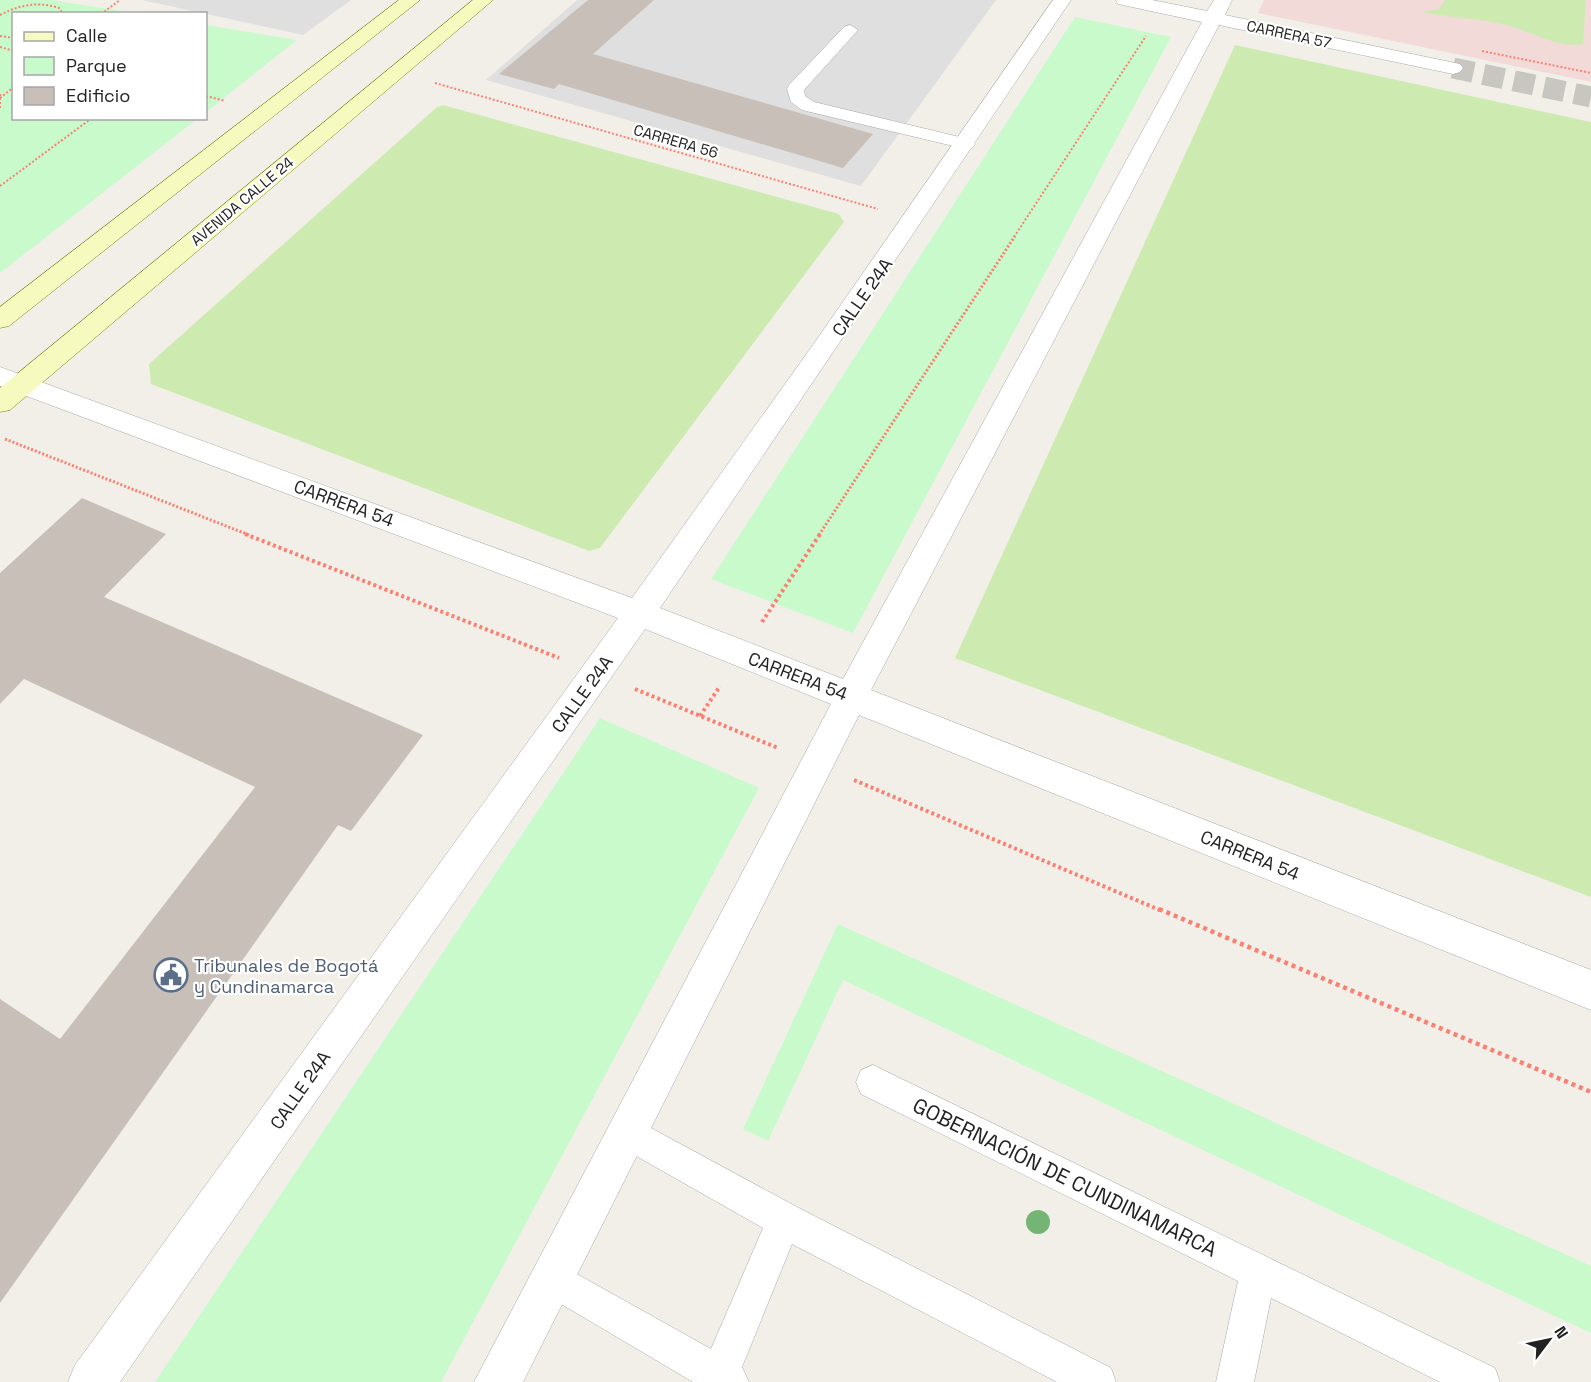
<svg xmlns="http://www.w3.org/2000/svg" width="1591" height="1382" viewBox="0 0 1591 1382" font-family="'Space Grotesk',sans-serif">
<style>
.residential{fill:#e0dfdf}
.commercial{fill:#f2dad9}
.grass{fill:#cdebb0}
.park{fill:#c8facc}
.building{fill:#c7bfb8}
.lines{fill:none;stroke-linecap:round;stroke-linejoin:round}
.minor-tunnel{stroke:#c8c6c1;stroke-width:21;stroke-dasharray:21 10;stroke-linecap:butt}
.service-casing{stroke:#a9a9a9;stroke-width:1}
.minor-casing{stroke:#a9a9a9;stroke-width:1}
.secondary-casing{stroke:#707d05;stroke-width:1}
.path-far3{stroke:#fa8072;stroke-width:2;stroke-dasharray:2 2;stroke-linecap:butt}
.path-far2{stroke:#fa8072;stroke-width:3;stroke-dasharray:2 2;stroke-linecap:butt}
.path-far1{stroke:#fa8072;stroke-width:4;stroke-dasharray:3 3;stroke-linecap:butt}
.path{stroke:#fa8072;stroke-width:4.5;stroke-dasharray:4 4;stroke-linecap:butt}
.service{fill:#fff;fill-rule:evenodd}
.minor{fill:#fff;fill-rule:evenodd}
.secondary{fill:#f7fabf;fill-rule:evenodd}
.tree{fill:#74b475}
.labels{text-anchor:middle;dominant-baseline:central;stroke-width:4.5;stroke-linejoin:round;paint-order:stroke}
.far-street-label{font-size:15px;fill:#222;stroke:#fff}
.street-label{font-size:18px;fill:#222;stroke:#fff}
.service-label{font-size:18px;fill:#4e5e75;stroke:#fff;text-anchor:start}
.near-street-label{font-size:21px;fill:#222;stroke:#fff}
</style>
<rect width="100%" height="100%" fill="#f2efe9"/>
<g class="residential">
<path d="M142,0H351L303,35Z"/>
<path d="M577,0H996L861,186L486,80Z"/>
</g>
<path class="commercial" d="M1264,0H1591V82L1258,13Z"/>
<g class="grass">
<path d="M1445,0H1586L1583,44C1557,49 1531,31 1506,25C1479,18 1450,18 1422,12L1439,9Z"/>
<path d="M1235,45L1591,122V897L955,658Z"/>
<path d="M443,105L839,214L844,222L600,548L589,551L151,384L149,364L437,107Z"/>
</g>
<g class="park">
<path d="M0,0H51L134,13L14,14V118L197,119L0,273Z"/>
<path d="M1075,17L1171,37L853,633L711,579Z"/>
<path d="M206,25L297,40L206,112Z"/>
<path d="M600,718L759,788L441,1382H155Z"/>
<path d="M838,924L1591,1266V1333L843,980L768,1141L743,1129Z"/>
</g>
<g class="building">
<path d="M588,0H654L593,54L873,134L843,168L559,84L554,89L499,74Z"/>
<path d="M82,498L166,534L104,597L423,735L351,831L338,825L0,1303V999L60,1039L255,787L24,679L0,704V573Z"/>
</g>
<g class="lines">
<path class="minor-tunnel" d="M1453,68L1591,97"/>
<g class="service-casing">
<g id="service">
<path d="M850,25L858,30L804,90L805,96L814,102L972,140L975,144L972,148L966,149L802,110L791,102L787,89L789,85L844,27Z"/>
<path d="M873,1065L1495,1368L1500,1382H1440L1271,1298L1254,1382H1216L1238,1281L861,1094L856,1082L861,1070Z"/>
<path d="M627,1115L797,1207L1111,1368L1116,1382H1057L792,1244L742,1367L749,1382H693L539,1291L534,1278L539,1265L552,1260L711,1349L763,1228L615,1144L610,1132L615,1120Z"/>
</g>
</g>
<g class="minor-casing">
<path id="minor" d="M1053,0H1071L660,608L843,679L1202,22L1118,4L1116,0H1152L1207,11L1214,0H1232L1225,15L1460,64L1463,68L1460,72L1453,74L1219,25L871,690L1591,970V1010L859,715L523,1382H474L831,704L645,629L120,1382H68L75,1365L618,618L0,386V367L632,598L815,342Z"/>
</g>
<g class="secondary-casing">
<g id="secondary">
<path d="M399,0H420L9,326L0,328V307Z"/>
<path d="M473,0H493L10,410L0,412V388Z"/>
</g>
</g>
<g class="path-far3">
<path d="M101,14L120,0"/>
<path d="M0,15C19,5 38,1 59,8L63,14"/>
<path d="M0,36L14,38"/>
<path d="M0,47L14,51"/>
<path d="M1482,51L1591,73"/>
<path d="M435,83L878,209"/>
<path d="M0,94V110"/>
<path d="M206,96L225,101"/>
<path d="M0,98L14,87"/>
<path d="M0,186L92,118"/>
<path d="M1014,237L1146,36"/>
</g>
<g class="path-far2">
<path d="M5,439L249,535"/>
<path d="M819,535L1015,236"/>
</g>
<g class="path-far1">
<path d="M245,534L559,658"/>
<path d="M762,622L820,534"/>
<path d="M635,689L778,748"/>
<path d="M700,716L720,686"/>
<path d="M854,780L1162,911"/>
</g>
<path class="path" d="M1159,909L1591,1092"/>
<use href="#service" class="service"/>
<use href="#minor" class="minor"/>
<use href="#secondary" class="secondary"/>
</g>
<circle class="tree" cx="1038" cy="1222" r="12"/>
<defs>
<g id="civic-ring" transform="scale(1.725)"><circle r="9.5" fill="#fff" stroke="#5c6f8a" stroke-width="1.5"/><path d="M-.6-6.5H3V-4.5H.6V-3L4-1V1h2V6H-6V1h2V-1L-.6-3ZM-1.2 2.5V6h2.4V2.5Z" fill="#5c6f8a"/></g>
</defs>
<g fill-rule="evenodd">
<use href="#civic-ring" x="171" y="975"/>
</g>
<g class="labels">
<g class="far-street-label">
<text transform="translate(1289 34) rotate(12)">CARRERA 57</text>
<text transform="translate(676 141) rotate(16)">CARRERA 56</text>
<text transform="translate(242 201) rotate(-40)">AVENIDA CALLE 24</text>
</g>
<g class="street-label">
<text transform="translate(862 297) rotate(-55)">CALLE 24A</text>
<text transform="translate(344 503) rotate(20)">CARRERA 54</text>
<text transform="translate(798 676) rotate(21)">CARRERA 54</text>
<text transform="translate(582 694) rotate(-54)">CALLE 24A</text>
<text transform="translate(1250 855) rotate(22)">CARRERA 54</text>
<text transform="translate(300 1090) rotate(-55)">CALLE 24A</text>
</g>
<g class="service-label">
<text x="194" y="965">Tribunales de Bogotá<tspan x="194" dy="21">y Cundinamarca</tspan></text>
</g>
<g class="near-street-label">
<text transform="translate(1065 1177) rotate(26)">GOBERNACIÓN DE CUNDINAMARCA</text>
</g>
</g>
<rect x="12" y="12" width="195" height="108" fill="#ffffff" stroke="#a7a7a7" stroke-width="1.5"/>
<rect x="24" y="32" width="30" height="9" fill="#f7fabf" stroke="#a7a7a7" stroke-width="1.5"/>
<text x="66" y="42" font-size="18" fill="#222222">Calle</text>
<rect x="24" y="57" width="30" height="18" fill="#c8facc" stroke="#a7a7a7" stroke-width="1.5"/>
<text x="66" y="72" font-size="18" fill="#222222">Parque</text>
<rect x="24" y="87" width="30" height="18" fill="#c7bfb8" stroke="#a7a7a7" stroke-width="1.5"/>
<text x="66" y="102" font-size="18" fill="#222222">Edificio</text>
<g transform="translate(1549 1340) rotate(58)" stroke="#ffffff" stroke-width="4.5" paint-order="stroke">
<path d="M0-4.5L10 22L0 15L-10 22Z" fill="#222222"/>
<text y="-9" font-size="16" font-weight="bold" text-anchor="middle" fill="#222222">N</text>
</g>
</svg>
